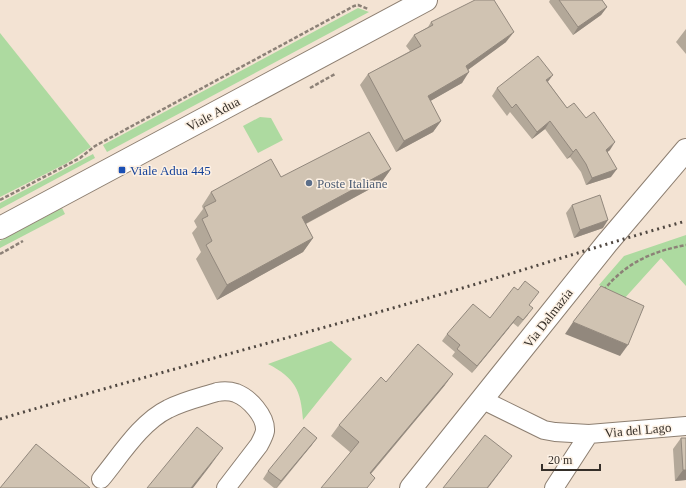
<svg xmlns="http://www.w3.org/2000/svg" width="686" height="488" viewBox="0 0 686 488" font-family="'Times New Roman',serif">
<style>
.green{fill:#addaa0}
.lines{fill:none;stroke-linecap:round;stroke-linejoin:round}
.street-casing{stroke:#8d7f71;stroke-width:20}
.secondary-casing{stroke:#8d7f71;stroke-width:24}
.path{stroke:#8c8177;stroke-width:2.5;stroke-dasharray:4 2;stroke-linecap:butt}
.street{stroke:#fff;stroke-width:18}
.secondary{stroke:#fff;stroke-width:22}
.rail{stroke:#4f4740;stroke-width:3;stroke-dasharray:2 4;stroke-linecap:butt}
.wall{fill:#b3a899}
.shaded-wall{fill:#92887d}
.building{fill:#d0c3b2;stroke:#92887d}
.transit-dot{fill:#1a4fb4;stroke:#fdf1e4;stroke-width:1.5}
.service-dot{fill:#5c6f8a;stroke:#fdf1e4;stroke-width:1.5}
.labels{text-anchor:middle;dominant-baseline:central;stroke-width:3;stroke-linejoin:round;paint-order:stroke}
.street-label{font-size:13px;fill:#352f29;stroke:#fdf1e4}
.transit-label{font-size:13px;fill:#164399;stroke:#fdf1e4;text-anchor:start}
.service-label{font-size:13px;fill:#4e5e75;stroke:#fdf1e4;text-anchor:start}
</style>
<rect width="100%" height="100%" fill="#f3e3d3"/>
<g class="green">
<path d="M358,8L369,12L107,152L103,145Z"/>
<path d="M0,33L91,147L67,163L0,197Z"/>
<path d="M260,117L271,118L283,140L258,153L243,126Z"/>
<path d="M93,154L95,158L0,209V203Z"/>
<path d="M62,208L65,214L0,248V241Z"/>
<path d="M686,235V286L661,258L623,300L599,285L624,256Z"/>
<path d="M331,341L352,359L303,420C301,390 295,378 268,364Z"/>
</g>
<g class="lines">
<g class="street-casing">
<g id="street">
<path d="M483,400L544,430L555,432L589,434"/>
<path d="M101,479C120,456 141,422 168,409C183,401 201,397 217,392C223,391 230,391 236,393C249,398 266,416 265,431C264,436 261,441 259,445L226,488"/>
<path d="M554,488L589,434L686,426"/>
</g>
</g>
<g class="secondary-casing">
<g id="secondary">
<path d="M0,228L426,0"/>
<path d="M411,488L607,243L686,150"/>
</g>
</g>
<g class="path">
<path d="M310,88L335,74"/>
<path d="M0,200L80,158L95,146L354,6L358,5L368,9"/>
<path d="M0,254L23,241"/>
<path d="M603,290C608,286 611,281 616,277C636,258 660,250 686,245"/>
</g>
<use href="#street" class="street"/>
<use href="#secondary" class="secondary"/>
<path class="rail" d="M0,419C149,375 300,335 449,292C528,269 607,243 686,221"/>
</g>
<g class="wall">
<path d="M550,0H602L607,7L601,15L573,35L549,2Z"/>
<path d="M431,22L506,42L468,70L462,83L430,101L441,121L433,132L396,152L360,85L368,74L410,51L406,46L414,35L428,27Z"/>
<path d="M686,29V54L676,42Z"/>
<path d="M548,82L567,108L610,150L607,152L611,177L586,185L581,172L570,157L567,159L545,129L532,139L510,112L507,116L492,96L497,88Z"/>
<path d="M391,169L381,183L306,224L313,238L303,252L217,300L196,259L201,252L192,233L197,227L194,221L203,209L202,206L211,192L281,177Z"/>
<path d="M572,205L603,228L574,238L566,213Z"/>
<path d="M530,305L528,315L518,327L513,323L472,373L452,356L455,352L442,341L447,334L490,318Z"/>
<path d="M386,382L445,385L371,474L350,452L331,436L339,425Z"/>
<path d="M317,438L311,446L277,488H274L263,479L268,471Z"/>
<path d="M681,438L686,480L675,481L673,449Z"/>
</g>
<g class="shaded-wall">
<path d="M607,7L601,15L573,35L578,27Z"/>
<path d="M514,32L506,42L458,77L466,66Z"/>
<path d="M469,72L462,83L420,107L428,96Z"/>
<path d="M553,75L547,83L546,80Z"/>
<path d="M441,121L433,132L396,152L404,141Z"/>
<path d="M550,121L545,129L532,139L537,132Z"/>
<path d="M615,142L610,150L600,158L606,150Z"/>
<path d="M576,149L570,157L567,159L573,152Z"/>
<path d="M391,169L381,183L292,231L302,217Z"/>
<path d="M617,169L611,177L586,185L592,178Z"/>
<path d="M608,220L603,228L574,238L580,230Z"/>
<path d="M313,238L303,252L217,300L227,285Z"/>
<path d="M518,316L513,323L472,373L477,366Z"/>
<path d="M573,322L628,345L620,356L565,334Z"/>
<path d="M453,374L445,385L362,484L370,473Z"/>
<path d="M317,438L311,446L276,488L281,481Z"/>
<path d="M223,448L210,466L193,488H191Z"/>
<path d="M512,456L488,488H487Z"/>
<path d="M683,470H686V480L675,481Z"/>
</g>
<g class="building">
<path d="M475,0H494L514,32L466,66L469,72L428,96L441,121L404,141L368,74L421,46L414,35L433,25L431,22Z"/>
<path d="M559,0H602L607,7L578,27Z"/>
<path d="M538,56L553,75L546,80L567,108L574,103L586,118L594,112L615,142L606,150L617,169L592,178L586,164L576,149L573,152L550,121L537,132L516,104L512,108L497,88Z"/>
<path d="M369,132L391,169L302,217L313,238L227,285L206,245L212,241L202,219L208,216L204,207L216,201L211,192L271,159L281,177Z"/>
<path d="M600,195L608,220L580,230L572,205Z"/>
<path d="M525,281L539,292L529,305L533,308L523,320L518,316L477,366L457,349L460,345L447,334L473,304L490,318L514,287L518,290Z"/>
<path d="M601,286L644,306L628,345L573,322Z"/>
<path d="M418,344L453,374L370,473L375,478L367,488H321L359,442L339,425L381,377L386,382Z"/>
<path d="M197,427L223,448L191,488H147Z"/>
<path d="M304,427L317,438L281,481L268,471Z"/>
<path d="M485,435L512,456L487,488H443Z"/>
<path d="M681,438H686V470H683Z"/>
<path d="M36,444L90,488H0Z"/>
</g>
<rect class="transit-dot" x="118" y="166" width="8" height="8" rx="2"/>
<circle class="service-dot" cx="309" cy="183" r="4"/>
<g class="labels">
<g class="street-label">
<text transform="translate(213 114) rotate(-28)">Viale Adua</text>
<text transform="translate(548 318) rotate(-52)">Via Dalmazia</text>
<text transform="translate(638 430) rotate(-5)">Via del Lago</text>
</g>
<g class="transit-label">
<text x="130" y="170">Viale Adua 445</text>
</g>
<g class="service-label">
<text x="317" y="183">Poste Italiane</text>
</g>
</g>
<path d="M542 464v6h58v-6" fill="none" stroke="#352f29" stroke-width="2"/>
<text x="548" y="464" font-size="12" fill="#352f29" stroke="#fdf1e4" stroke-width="3" paint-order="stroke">20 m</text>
</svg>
